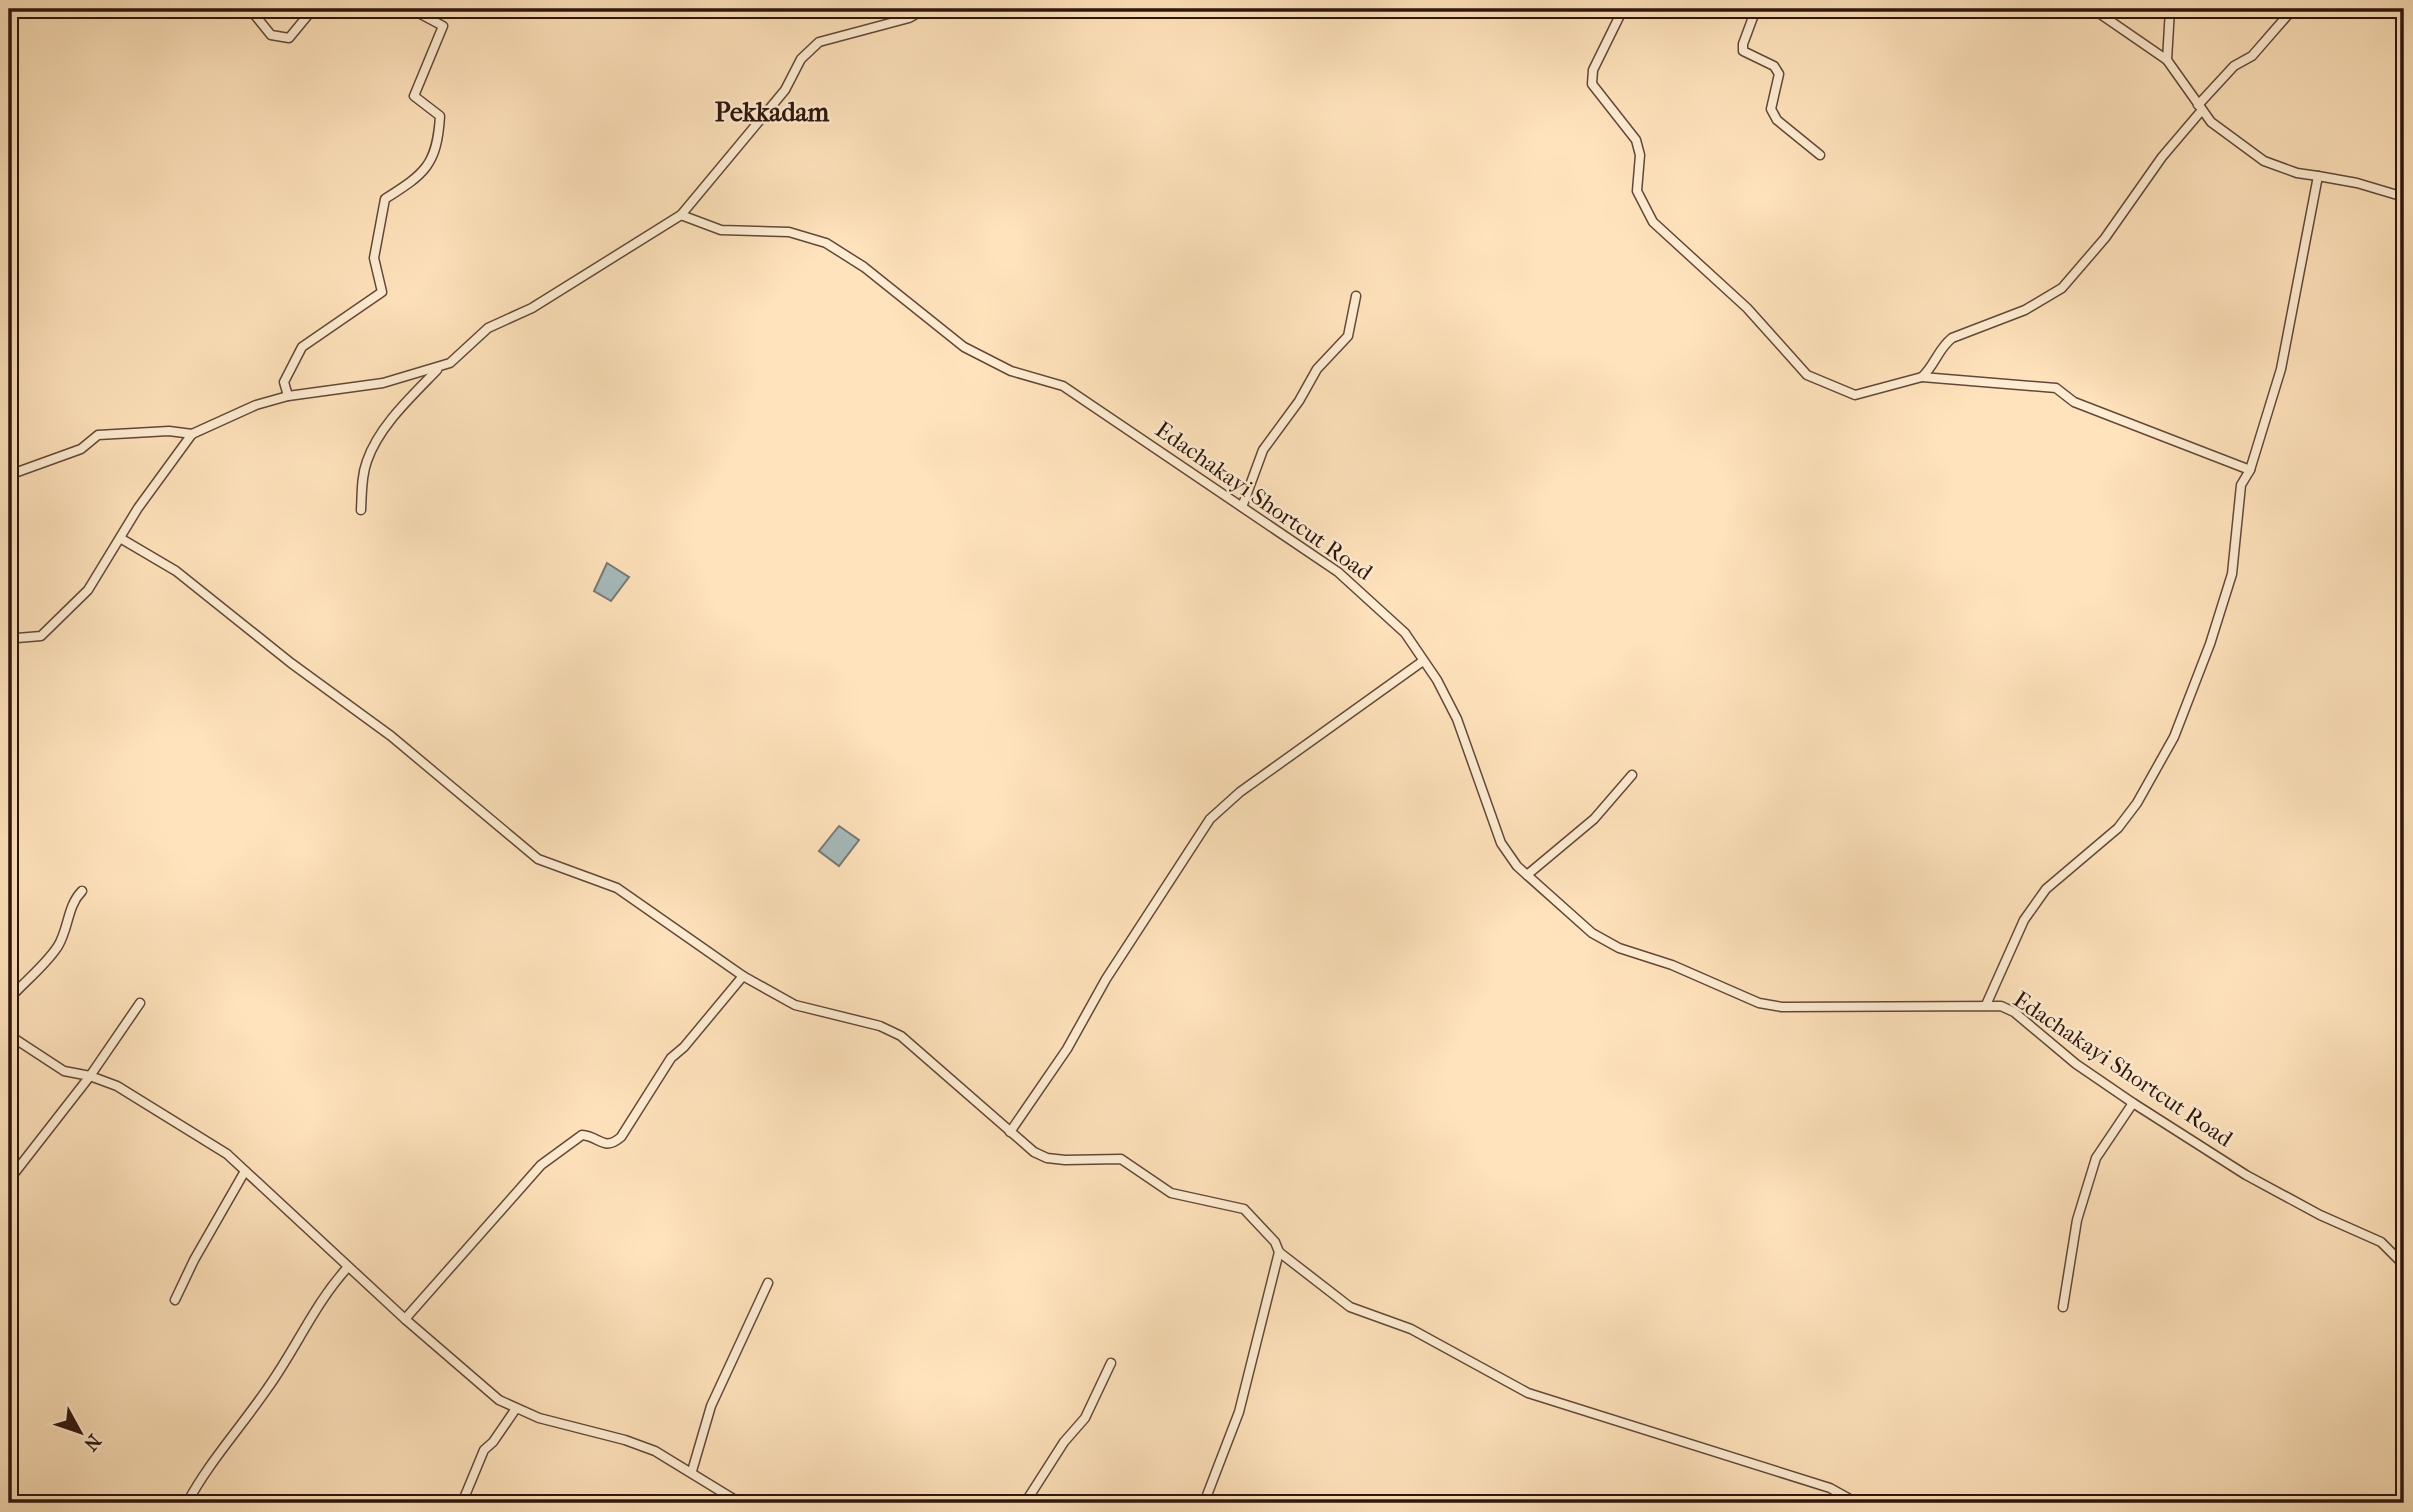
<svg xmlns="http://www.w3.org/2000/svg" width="2413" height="1512" viewBox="0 0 2413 1512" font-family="'IM FELL French Canon',serif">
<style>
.water{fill:#a6bbbc;stroke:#767976;stroke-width:2}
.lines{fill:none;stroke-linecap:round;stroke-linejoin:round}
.minor-casing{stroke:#624838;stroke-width:11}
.minor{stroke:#ffedd3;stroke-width:8}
.labels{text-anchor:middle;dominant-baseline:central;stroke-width:5;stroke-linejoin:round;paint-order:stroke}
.street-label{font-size:23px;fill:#2d150c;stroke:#ffedd3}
.quarter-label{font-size:26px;font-weight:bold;fill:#2d150c;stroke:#ffedd3}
</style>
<rect width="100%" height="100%" fill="#ffe3bc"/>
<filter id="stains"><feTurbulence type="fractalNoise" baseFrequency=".00286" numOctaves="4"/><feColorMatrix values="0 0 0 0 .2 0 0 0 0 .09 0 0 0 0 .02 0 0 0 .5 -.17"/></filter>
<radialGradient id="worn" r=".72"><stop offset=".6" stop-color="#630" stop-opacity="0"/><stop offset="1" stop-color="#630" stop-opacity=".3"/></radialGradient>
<g class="water">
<path d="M607,563L629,577L611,601L594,591Z"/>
<path d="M839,826L859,840L839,866L819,851Z"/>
</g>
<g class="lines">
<g class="minor-casing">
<g id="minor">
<path d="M250,9L271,35L289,38L313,9"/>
<path d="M1623,9L1593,70L1592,84L1636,140L1640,155L1637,191L1653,222L1747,308L1807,375L1855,395L1922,377C1935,365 1938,349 1952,338L2025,310L2062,288L2105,238L2162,157L2202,110"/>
<path d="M1756,9L1743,44V51L1774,66L1779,74L1771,109L1777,120L1820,155"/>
<path d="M2093,9L2167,60"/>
<path d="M2198,105L2234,66L2252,56L2293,9"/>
<path d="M2318,176L2357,183L2404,197"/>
<path d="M681,215L721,230L789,232L826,243L864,267L964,347L1011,371L1063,386L1338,572L1405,633L1437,680L1457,719L1501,843L1517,866L1592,933L1619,948L1672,965L1759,1003L1782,1007L2001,1006L2014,1012L2076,1064L2133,1103L2246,1175L2320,1215L2381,1242L2404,1265"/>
<path d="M1922,377L2056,388L2074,402L2250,470"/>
<path d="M288,396L284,382L302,347L382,292L374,258L385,199C424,174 437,166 440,116L414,96L443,26L411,9"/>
<path d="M9,475L81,449L98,435L169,431L192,434"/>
<path d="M1242,507L1263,450L1299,401L1317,369L1348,336L1356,296"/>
<path d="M361,510C362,494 361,477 367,461C379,426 412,396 437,370"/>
<path d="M120,538L176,571L291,663L391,736L538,859L617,888L743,976L795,1005L880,1026L901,1036L1034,1152L1047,1158L1065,1160L1121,1159L1171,1193L1244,1209L1275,1242L1279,1252L1350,1307L1411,1329L1528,1393L1830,1488L1857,1503"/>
<path d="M9,645L17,638L41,636L88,590L138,508L192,434L256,405L288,396L383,383L450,363L488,328L532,308L681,215L785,90L801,59L819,42L909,18L925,9"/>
<path d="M1527,875L1594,819L1632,775"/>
<path d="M9,999C24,982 46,965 58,946C69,928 67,906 82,891"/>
<path d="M140,1003L90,1076L117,1086L227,1154L405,1319L499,1400L539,1418L625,1440L655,1451L740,1503"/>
<path d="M1986,1005L2024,920L2046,889L2118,828L2137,803L2174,737L2210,644L2232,574L2241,485L2250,470L2281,369L2318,176L2297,173L2264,161L2211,122L2167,60L2170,9"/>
<path d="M9,1035L64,1071L90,1076L9,1180"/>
<path d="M1010,1132L1067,1049L1106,979L1210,819L1240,792L1423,661"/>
<path d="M175,1300L194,1260L245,1171"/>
<path d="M2063,1307L2077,1220L2096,1158L2133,1103"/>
<path d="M405,1319L541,1165L582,1135C599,1136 604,1152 621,1137L671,1058L684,1047L743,976"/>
<path d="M692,1471L711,1406L768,1283"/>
<path d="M187,1503C209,1462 241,1427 267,1389C296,1349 314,1304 348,1267"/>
<path d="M462,1503L484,1450L493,1442L515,1410"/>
<path d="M1025,1503L1064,1442L1085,1418L1111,1363"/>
<path d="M1204,1503L1239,1412L1279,1252"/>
</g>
</g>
<use href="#minor" class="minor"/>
</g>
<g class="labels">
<g class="street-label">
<text transform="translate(1264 501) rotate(35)">Edachakayi Shortcut Road</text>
<text transform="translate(2123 1069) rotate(34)">Edachakayi Shortcut Road</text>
</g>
<g class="quarter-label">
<text x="772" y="112">Pekkadam</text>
</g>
</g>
<rect width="2413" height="1512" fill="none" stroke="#ffe3bc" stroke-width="35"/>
<rect x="10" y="10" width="2392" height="1491" fill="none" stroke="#2d150c" stroke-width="3.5"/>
<rect x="18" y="18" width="2378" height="1477" fill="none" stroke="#2d150c" stroke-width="2"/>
<g transform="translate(80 1432) rotate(130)" stroke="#ffedd3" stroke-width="5" paint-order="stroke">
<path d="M0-5L12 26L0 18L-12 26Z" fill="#2d150c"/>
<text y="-10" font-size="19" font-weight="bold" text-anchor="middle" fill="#2d150c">N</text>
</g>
<rect width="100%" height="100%" filter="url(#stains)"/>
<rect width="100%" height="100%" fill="url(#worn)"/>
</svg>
